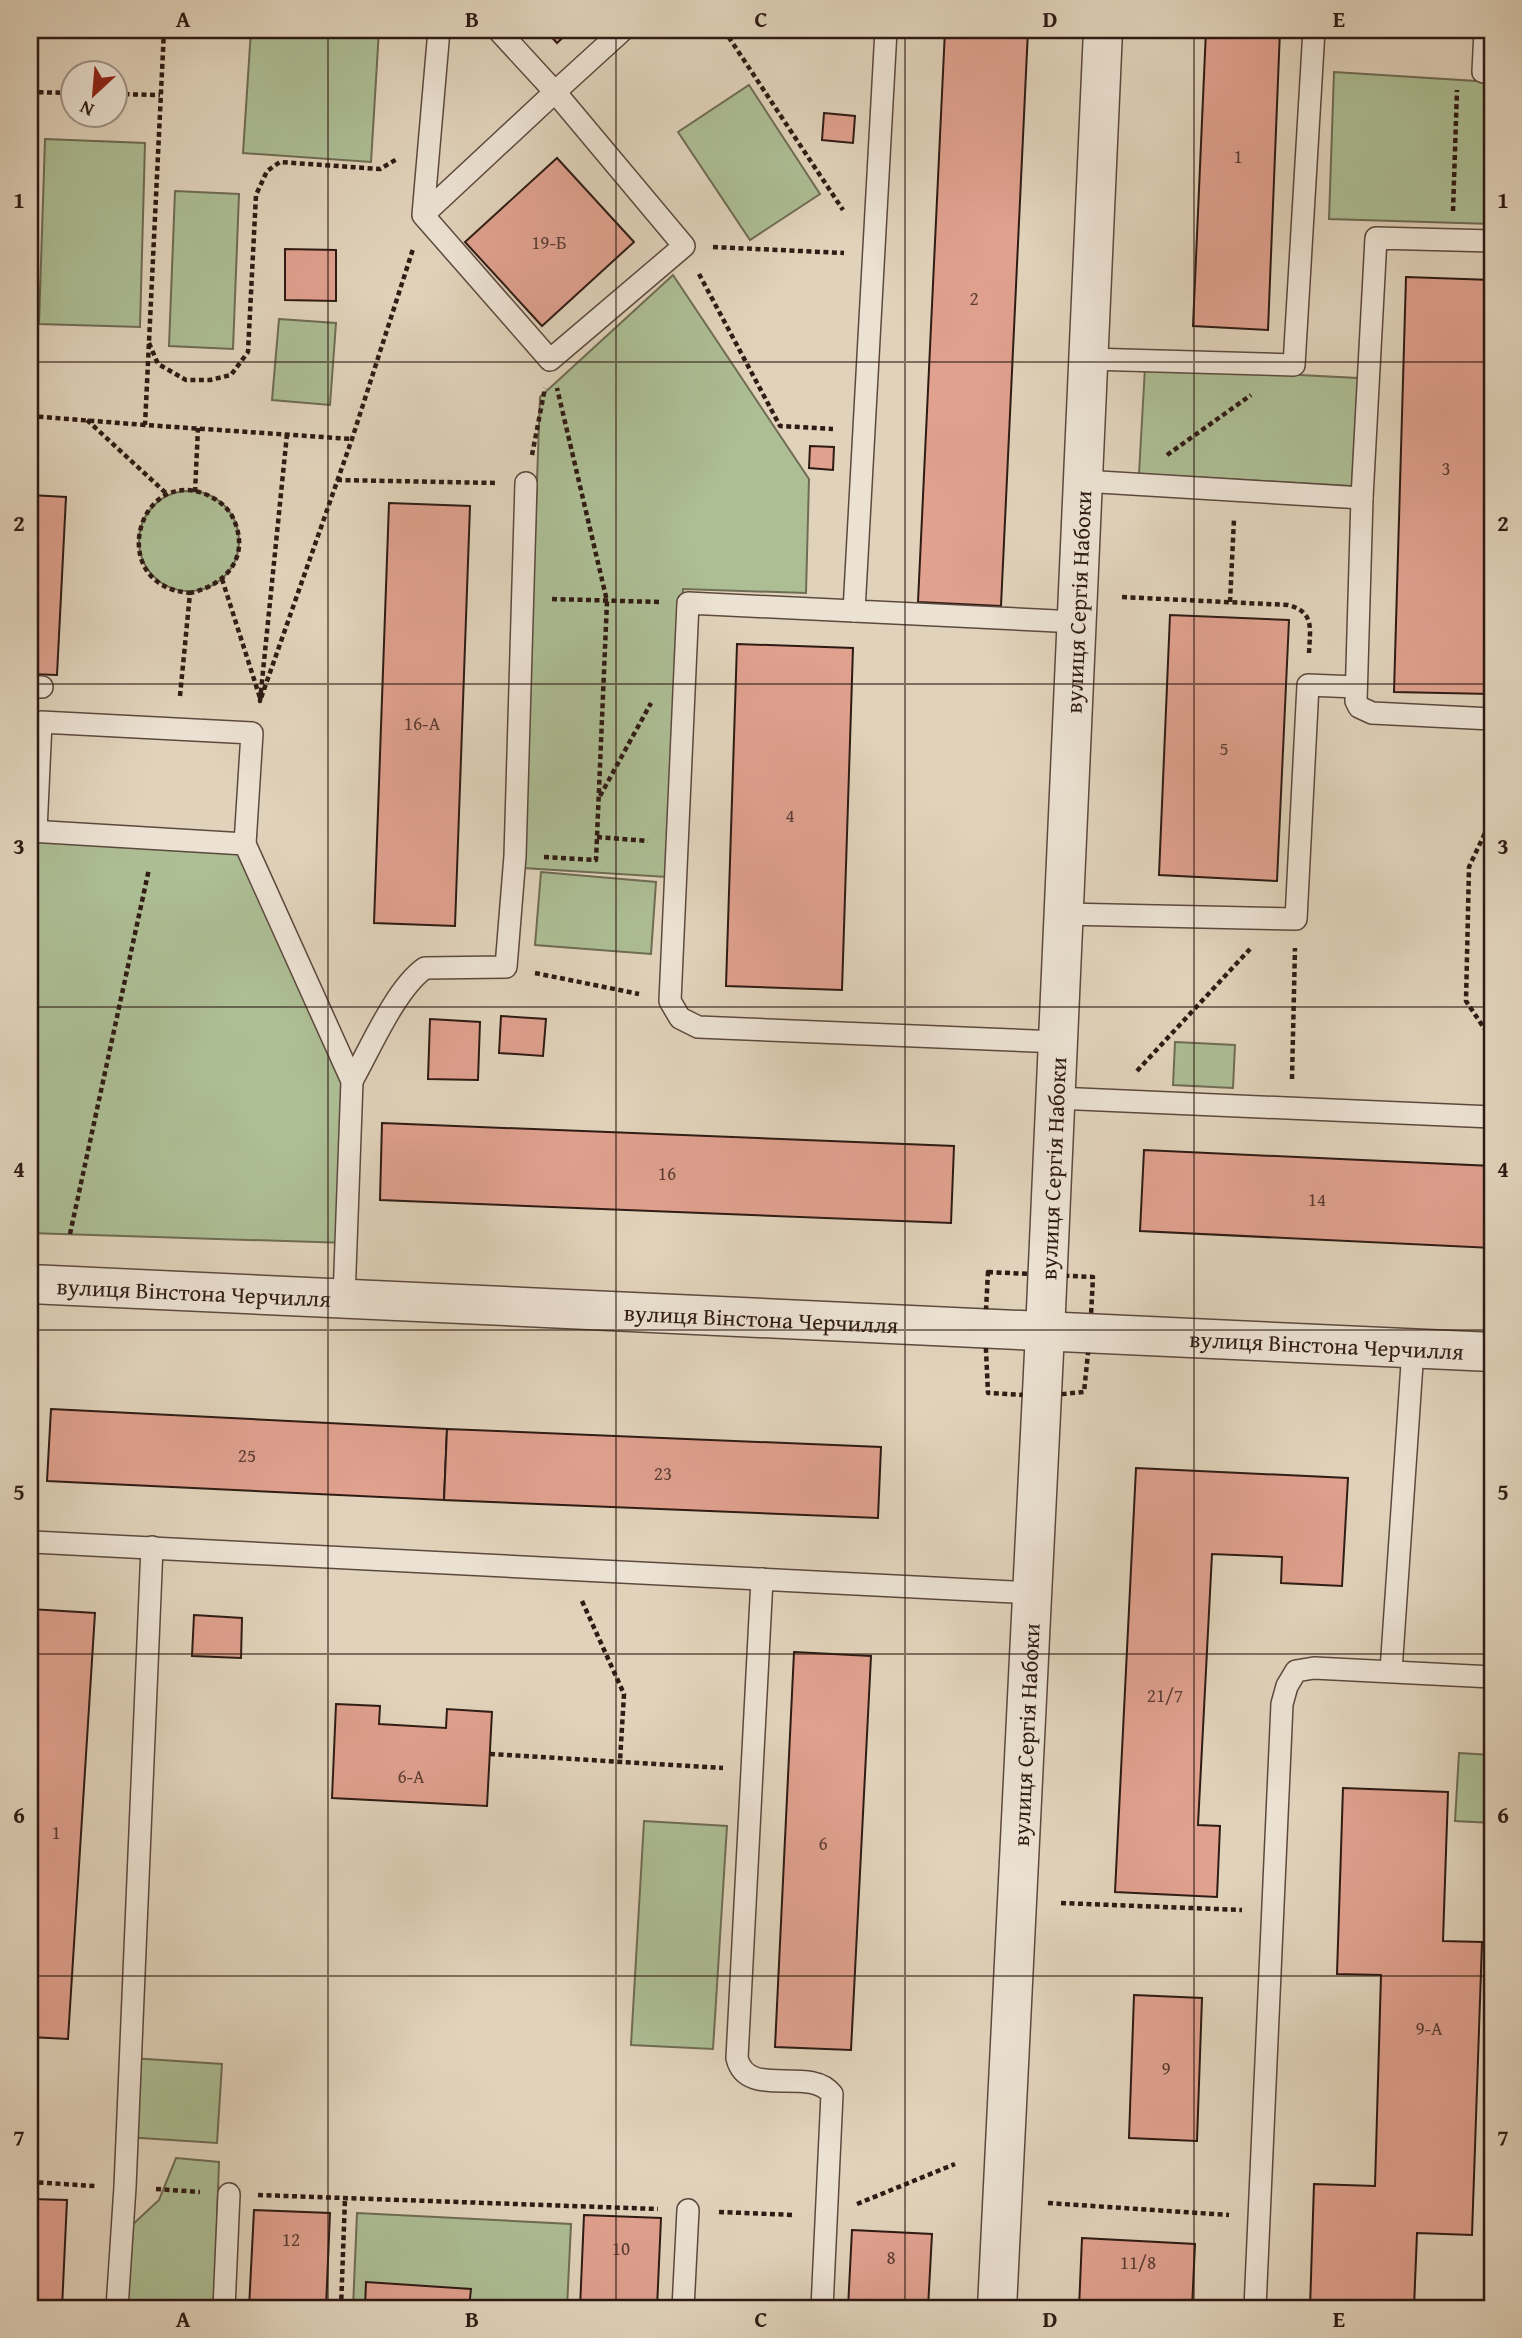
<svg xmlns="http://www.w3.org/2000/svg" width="1522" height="2338" viewBox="0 0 1522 2338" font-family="'Gentium Book Plus',serif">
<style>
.green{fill:#adbe95;stroke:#6e6c54;stroke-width:2}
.building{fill:#e0a18f;stroke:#2f1b14;stroke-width:2}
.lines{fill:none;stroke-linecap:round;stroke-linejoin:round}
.service-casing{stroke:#5c493e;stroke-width:24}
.minor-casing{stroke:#5c493e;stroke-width:41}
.path{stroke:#2f1b14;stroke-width:4.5;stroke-dasharray:5 3.5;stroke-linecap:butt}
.service{stroke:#ece2d3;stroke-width:21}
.minor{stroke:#ece2d3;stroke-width:38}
.grid{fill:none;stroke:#2f1b14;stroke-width:2;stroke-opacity:0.55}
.labels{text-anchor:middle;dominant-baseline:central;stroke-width:5;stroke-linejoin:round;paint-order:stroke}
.number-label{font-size:19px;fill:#5b3c33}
.street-label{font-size:23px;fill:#2f1b14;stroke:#ece2d3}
.neatline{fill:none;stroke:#2f1b14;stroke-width:2.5}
.grid-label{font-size:23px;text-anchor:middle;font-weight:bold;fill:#2f1b14}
</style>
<rect width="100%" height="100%" fill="#e1d3bb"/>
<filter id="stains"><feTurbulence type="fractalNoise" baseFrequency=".00286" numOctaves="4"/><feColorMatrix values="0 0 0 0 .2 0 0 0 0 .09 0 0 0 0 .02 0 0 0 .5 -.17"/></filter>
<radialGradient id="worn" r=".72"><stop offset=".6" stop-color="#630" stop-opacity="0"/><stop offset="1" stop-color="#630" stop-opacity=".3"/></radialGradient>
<g class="green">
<path d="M251,30H379L371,162L243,153Z"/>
<path d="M1334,72L1492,82V224L1329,219Z"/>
<path d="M749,85L820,194L750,240L678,132Z"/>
<path d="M45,139L145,143L140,327L39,324Z"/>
<path d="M175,191L239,194L233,349L169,346Z"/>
<path d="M673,275L809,479L806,593L683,589L667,877L523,868L540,397Z"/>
<path d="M279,319L336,323L330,405L272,400Z"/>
<path d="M1145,367L1358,378L1352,486L1139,474Z"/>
<circle cx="189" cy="541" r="50"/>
<path d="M30,831L245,844L352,1081L347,1243L30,1233Z"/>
<path d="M541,872L656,882L651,954L535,945Z"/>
<path d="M1175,1042L1235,1045L1233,1088L1173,1085Z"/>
<path d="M1459,1753L1492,1755V1823L1455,1821Z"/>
<path d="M644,1821L727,1826L713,2049L631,2045Z"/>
<path d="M131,2058L222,2064L217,2143L126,2137Z"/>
<path d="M176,2158L219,2162L214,2308H125L130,2227L159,2200Z"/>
<path d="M357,2213L571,2224L567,2308H353Z"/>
</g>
<g class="building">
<path d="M545,30H571L557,43Z"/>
<path d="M945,30H1028L1001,606L918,602Z"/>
<path d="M1206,30H1280L1268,330L1193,326Z"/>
<path d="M824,113L855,116L853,143L822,140Z"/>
<path d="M557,158L634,242L542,326L465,242Z"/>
<path d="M285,249L336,250V301L285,300Z"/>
<path d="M1406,277L1492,280L1491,694L1394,692Z"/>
<path d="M810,446L834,447L833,470L809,468Z"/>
<path d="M30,495L66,497L57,675L30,674Z"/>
<path d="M389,503L470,506L455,926L374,923Z"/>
<path d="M1170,615L1289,620L1277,881L1159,875Z"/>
<path d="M737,644L853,648L842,990L726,986Z"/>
<path d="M501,1016L546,1019L543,1056L499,1053Z"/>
<path d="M430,1019L480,1022L478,1080L428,1079Z"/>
<path d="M382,1123L954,1146L951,1223L380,1200Z"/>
<path d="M1144,1150L1492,1166V1248L1140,1231Z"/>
<path d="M51,1409L447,1429L444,1500L47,1481Z"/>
<path d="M447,1429L881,1447L878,1518L444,1500Z"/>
<path d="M1136,1468L1348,1478L1342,1586L1281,1583L1282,1557L1212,1554L1198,1825L1220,1826L1217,1897L1115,1892Z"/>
<path d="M30,1609L95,1613L68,2039L30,2037Z"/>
<path d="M194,1615L242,1618L241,1658L192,1656Z"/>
<path d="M794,1652L871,1656L851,2050L775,2047Z"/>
<path d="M336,1704L380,1706L379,1724L446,1728L447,1709L492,1712L487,1806L332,1798Z"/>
<path d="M1343,1788L1448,1792L1443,1941L1482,1942L1472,2235L1417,2233L1414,2308H1310L1314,2184L1375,2186L1381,1975L1337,1974Z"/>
<path d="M1134,1995L1202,1998L1197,2141L1129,2138Z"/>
<path d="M30,2199L67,2200L62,2308H30Z"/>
<path d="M254,2210L330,2213L326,2308H249Z"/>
<path d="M584,2215L661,2218L657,2308H580Z"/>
<path d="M852,2230L932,2234L928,2308H848Z"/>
<path d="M1082,2238L1195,2244L1192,2308H1079Z"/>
<path d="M366,2282L471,2289L469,2308H365Z"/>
</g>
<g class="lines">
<g class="service-casing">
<g id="service">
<path d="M498,30L555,92L623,30"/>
<path d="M886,30L854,611L1077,622"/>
<path d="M1483,72L1485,30"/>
<path d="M423,215L555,92L684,246L550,360L423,215L439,30"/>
<path d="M1492,241L1376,238L1362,498L1356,701L1359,707L1372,713L1492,719"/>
<path d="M1089,359L1294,365L1314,30"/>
<path d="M1083,481L1362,498"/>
<path d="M854,611L688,603L670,1001L680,1018L698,1027L1058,1042"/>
<path d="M30,687H42"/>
<path d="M30,831L245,844L352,1081L344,1298"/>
<path d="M36,831L41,722L252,733L245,844"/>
<path d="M1064,914L1296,919L1308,685L1356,687"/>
<path d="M352,1081C370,1049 396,988 425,968L506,967L515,856L526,483"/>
<path d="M1056,1098L1492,1117"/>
<path d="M33,1542L1032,1593"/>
<path d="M762,1579L737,2058C747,2100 809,2065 832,2094L822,2308"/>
<path d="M1391,1671L1413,1349"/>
<path d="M117,2308L125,2187L152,1547"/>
<path d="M224,2308L229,2194"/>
<path d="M683,2308L688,2210"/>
<path d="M1255,2308L1282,1704L1287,1686L1296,1671L1314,1668L1492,1677"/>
</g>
</g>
<g class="minor-casing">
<g id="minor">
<path id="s1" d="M30,1284L1492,1352"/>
<path id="s2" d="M997,2308L1045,1332L1103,30"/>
</g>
</g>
<g class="path">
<path d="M164,30L145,425L352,439"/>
<path d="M724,30L843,210"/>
<path d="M30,92L74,93"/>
<path d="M116,94L160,95"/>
<path d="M1453,211L1457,90"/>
<path d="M713,247L844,253"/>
<path d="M699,274L780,426L833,429"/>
<path d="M149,343L158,364L186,380H210L231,375L248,352L256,195L267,171L280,162L380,169L397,159"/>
<path d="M30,416L145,425"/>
<path d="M87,420L168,495"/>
<path d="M287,434L260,701L352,439L413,249"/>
<path d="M532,455L545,388"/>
<path d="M1167,455L1251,395"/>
<path d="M337,480L497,483"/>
<path d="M195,492L198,428"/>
<path d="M222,579L260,698"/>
<path d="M1122,597L1288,605C1315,612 1310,629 1309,653"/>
<path d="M552,599L659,602"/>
<path d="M1230,602L1234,519"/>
<path d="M180,696L190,593C105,586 137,467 205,494C217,499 228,507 233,518C251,556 227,585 190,593"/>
<path d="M600,796L651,703"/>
<path d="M1492,818L1469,867L1466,1001L1492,1040"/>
<path d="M597,837L648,841"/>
<path d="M544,857L596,860L607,601L557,388"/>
<path d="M535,973L639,994"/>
<path d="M1137,1071L1250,949"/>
<path d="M1292,1079L1295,948"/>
<path d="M70,1234L149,869"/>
<path d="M988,1272L1093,1277L1090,1334L1084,1392L1042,1396L988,1393L985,1329Z"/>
<path d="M582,1601L624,1694L620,1761"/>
<path d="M490,1754L723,1768"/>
<path d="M1061,1903L1242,1910"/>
<path d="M30,2182L95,2186"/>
<path d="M156,2189L200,2192"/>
<path d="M258,2195L658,2209"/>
<path d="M1048,2203L1229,2215"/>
<path d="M857,2204L955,2164"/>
<path d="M719,2212L795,2215"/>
<path d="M341,2308L345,2198"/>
</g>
<use href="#service" class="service"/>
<use href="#minor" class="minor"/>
</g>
<path class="grid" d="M328,30V2308M616,30V2308M905,30V2308M1194,30V2308M30,362H1492M30,684H1492M30,1007H1492M30,1330H1492M30,1654H1492M30,1976H1492"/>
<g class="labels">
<g class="number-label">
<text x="1238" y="156">1</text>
<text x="549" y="242">19-Б</text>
<text x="974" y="298">2</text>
<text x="1446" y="468">3</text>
<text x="422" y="723">16-А</text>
<text x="1224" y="748">5</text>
<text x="790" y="815">4</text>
<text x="667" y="1173">16</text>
<text x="1317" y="1199">14</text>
<text x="247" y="1455">25</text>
<text x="663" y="1473">23</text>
<text x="1165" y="1695">21/7</text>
<text x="411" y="1776">6-А</text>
<text x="56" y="1832">1</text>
<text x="823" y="1843">6</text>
<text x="1429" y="2028">9-А</text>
<text x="1166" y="2068">9</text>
<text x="291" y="2239">12</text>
<text x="621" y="2248">10</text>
<text x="891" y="2257">8</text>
<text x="1138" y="2262">11/8</text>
</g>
<g class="street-label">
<text stroke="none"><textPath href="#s2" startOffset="1708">вулиця Сергія Набоки</textPath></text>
<text stroke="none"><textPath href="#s2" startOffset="1141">вулиця Сергія Набоки</textPath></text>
<text stroke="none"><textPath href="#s1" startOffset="164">вулиця Вінстона Черчилля</textPath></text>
<text stroke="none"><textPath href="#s1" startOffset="732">вулиця Вінстона Черчилля</textPath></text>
<text stroke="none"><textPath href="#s1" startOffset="1298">вулиця Вінстона Черчилля</textPath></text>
<text stroke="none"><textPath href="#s2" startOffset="574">вулиця Сергія Набоки</textPath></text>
</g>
</g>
<rect width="1522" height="2338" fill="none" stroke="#e1d3bb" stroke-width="77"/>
<g transform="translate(94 94) rotate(206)"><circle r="33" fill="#ece2d3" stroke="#a09287" stroke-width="2"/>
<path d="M0-5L12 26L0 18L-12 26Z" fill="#8f2418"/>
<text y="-10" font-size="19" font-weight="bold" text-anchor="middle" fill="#2f1b14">N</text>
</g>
<rect x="38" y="38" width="1446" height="2262" class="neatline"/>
<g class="grid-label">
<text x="183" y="27">A</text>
<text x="472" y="27">B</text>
<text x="761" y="27">C</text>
<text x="1050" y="27">D</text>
<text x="1339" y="27">E</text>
<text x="19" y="208">1</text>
<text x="1503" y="208">1</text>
<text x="19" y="531">2</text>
<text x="1503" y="531">2</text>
<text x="19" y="854">3</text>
<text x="1503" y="854">3</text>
<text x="19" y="1177">4</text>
<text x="1503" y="1177">4</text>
<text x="19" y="1500">5</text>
<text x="1503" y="1500">5</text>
<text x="19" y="1823">6</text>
<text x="1503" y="1823">6</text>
<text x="19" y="2146">7</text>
<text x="1503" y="2146">7</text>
<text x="183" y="2327">A</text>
<text x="472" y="2327">B</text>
<text x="761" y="2327">C</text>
<text x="1050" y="2327">D</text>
<text x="1339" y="2327">E</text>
</g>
<rect width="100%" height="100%" filter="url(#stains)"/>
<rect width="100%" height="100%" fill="url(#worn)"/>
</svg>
